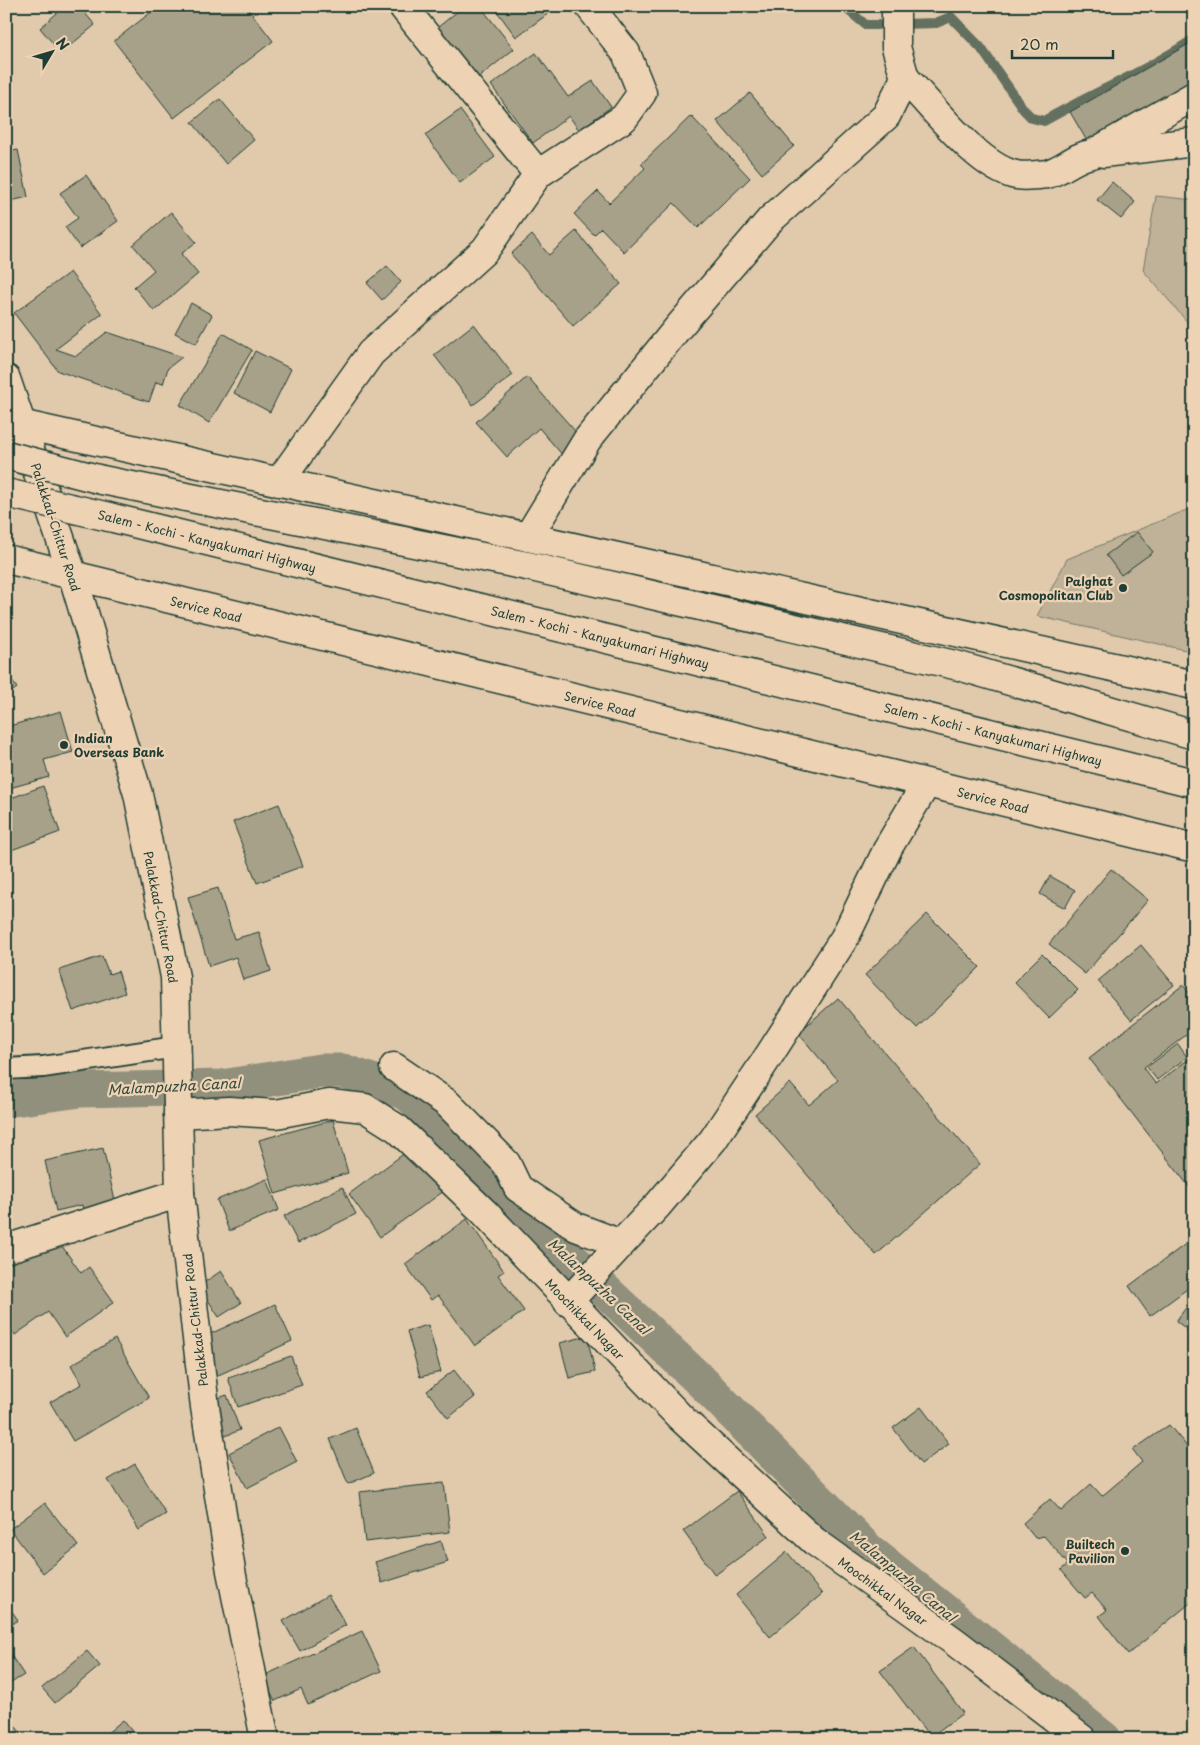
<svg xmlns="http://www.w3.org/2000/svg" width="1200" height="1745" viewBox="0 0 1200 1745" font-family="'Playpen Sans',sans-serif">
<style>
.green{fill:#c0b298;stroke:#707866}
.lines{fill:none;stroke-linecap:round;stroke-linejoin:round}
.stream{stroke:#636f5f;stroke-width:10}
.canal{stroke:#91907b;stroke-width:35}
.building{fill:#a7a189;stroke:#1f3d34}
.service-casing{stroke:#1f3d34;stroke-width:24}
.minor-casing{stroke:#1f3d34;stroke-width:31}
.tertiary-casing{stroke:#1f3d34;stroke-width:31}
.secondary-casing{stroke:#1f3d34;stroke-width:31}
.trunk-casing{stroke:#1f3d34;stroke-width:31}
.service{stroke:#edd3b4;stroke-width:20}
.minor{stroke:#edd3b4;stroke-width:28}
.tertiary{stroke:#edd3b4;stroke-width:28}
.secondary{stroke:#edd3b4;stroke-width:28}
.trunk{stroke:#edd3b4;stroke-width:28}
.trunk-bridge-casing{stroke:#1f3d34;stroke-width:31;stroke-linecap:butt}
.trunk-bridge{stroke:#edd3b4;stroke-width:28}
.poi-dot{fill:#1f3d34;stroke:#edd3b4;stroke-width:2}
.labels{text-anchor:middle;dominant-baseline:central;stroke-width:4.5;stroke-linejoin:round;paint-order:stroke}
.street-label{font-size:12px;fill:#1f3d34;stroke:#edd3b4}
.poi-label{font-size:12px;font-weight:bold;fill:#1f3d34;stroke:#edd3b4;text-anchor:end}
.water-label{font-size:14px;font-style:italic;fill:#30493f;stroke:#edd3b4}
</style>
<rect width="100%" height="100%" fill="#e1caac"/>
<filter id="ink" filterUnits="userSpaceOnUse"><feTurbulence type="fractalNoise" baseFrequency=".02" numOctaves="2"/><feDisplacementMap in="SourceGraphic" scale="10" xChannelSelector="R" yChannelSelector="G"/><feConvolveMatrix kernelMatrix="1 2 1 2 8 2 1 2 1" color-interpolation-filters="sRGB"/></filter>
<g filter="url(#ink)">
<g class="green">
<path d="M1156,196L1194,200V330L1143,270Z"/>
<path d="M1194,507V652L1037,616L1067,559Z"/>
</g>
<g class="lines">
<g class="stream">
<path d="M843,6L866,25H878"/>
<path d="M903,24L936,23L951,17L981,48L1024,110L1032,118L1044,121C1093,93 1147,71 1194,39"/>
</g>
<path class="canal" d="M6,1100L81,1090L222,1087L320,1071H343L407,1093L473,1155L542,1231L705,1385L869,1551L1104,1739"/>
</g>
<g class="building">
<path d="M65,6H79L95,25L61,53L40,28Z"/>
<path d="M159,6H246L273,41L174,118L114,41Z"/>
<path d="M464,6H480L514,49L477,79L437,28Z"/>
<path d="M493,6H559L516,37Z"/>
<path d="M1194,41V79L1087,141L1070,112Z"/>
<path d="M536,53L568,97L593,81L611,107L579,130L569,116L533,143L491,85Z"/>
<path d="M750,93L794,146L762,174L717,121Z"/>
<path d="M220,99L254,140L226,164L192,122Z"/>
<path d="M460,110L495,157L460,183L425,135Z"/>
<path d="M691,116L750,178L698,228L674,203L624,252L601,228L594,235L574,214L598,191L609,203L645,168L641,164Z"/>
<path d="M18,150L28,197L6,202V152Z"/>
<path d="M86,175L118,221L80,248L65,227L78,218L60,193Z"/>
<path d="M1112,182L1135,202L1121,219L1097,200Z"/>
<path d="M171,212L196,242L181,254L198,274L154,311L134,287L154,270L133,245Z"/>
<path d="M576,231L621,284L573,326L511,254L532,235L549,255Z"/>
<path d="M387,266L401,282L382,300L367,283Z"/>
<path d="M70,272L102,314L56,349L76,356L107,332L182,357L168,368L163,384L156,382L149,402L58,371L14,313Z"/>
<path d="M191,303L212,315L196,344L175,333Z"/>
<path d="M474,324L513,375L473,405L434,355Z"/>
<path d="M223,333L252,350L209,423L180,405Z"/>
<path d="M255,351L291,369L270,412L234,393Z"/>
<path d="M527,377L584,441L565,458L539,428L507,457L476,422Z"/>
<path d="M1137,532L1153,552L1121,575L1106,555Z"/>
<path d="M6,673L17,688L6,696Z"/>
<path d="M61,711L73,752L44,760L49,777L6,789V727Z"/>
<path d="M43,786L60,832L6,852V800Z"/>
<path d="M279,804L303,866L257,883L233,822Z"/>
<path d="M1111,869L1148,900L1085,974L1049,944Z"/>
<path d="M1050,876L1075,890L1065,908L1040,894Z"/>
<path d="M218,888L234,939L259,932L271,971L243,980L236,957L209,966L188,897Z"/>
<path d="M927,914L980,967L917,1028L865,975Z"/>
<path d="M1141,945L1174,985L1131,1020L1098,981Z"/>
<path d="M1042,954L1078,990L1049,1018L1014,982Z"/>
<path d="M102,956L109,974L118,971L125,993L73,1011L59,970Z"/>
<path d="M1183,985L1194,999V1029L1143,1068L1156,1084L1194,1055V1193L1089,1058Z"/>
<path d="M838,998L980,1164L876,1255L755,1114L790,1083L809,1105L838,1080L798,1033Z"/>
<path d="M1178,1044L1187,1057L1157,1080L1147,1067Z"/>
<path d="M333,1120L348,1173L275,1194L259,1140Z"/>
<path d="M413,1147L444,1191L380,1237L349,1194Z"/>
<path d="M103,1148L121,1227L89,1234L82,1205L56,1211L45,1161Z"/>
<path d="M267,1179L279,1210L229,1231L217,1200Z"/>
<path d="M342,1187L356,1214L298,1243L284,1216Z"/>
<path d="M467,1219L504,1271L498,1275L524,1311L475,1346L438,1295L431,1300L405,1264Z"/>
<path d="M52,1232L81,1273L89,1267L114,1302L65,1337L48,1312L15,1335L6,1322V1264Z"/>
<path d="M1191,1240L1194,1243V1284L1150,1316L1129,1286Z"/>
<path d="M221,1271L241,1303L219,1317L199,1286Z"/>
<path d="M1194,1297V1335L1176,1321Z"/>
<path d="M275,1304L292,1341L212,1378L195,1341Z"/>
<path d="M428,1325L441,1372L420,1377L407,1331Z"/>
<path d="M587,1336L595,1372L569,1378L560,1343Z"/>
<path d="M115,1339L149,1398L73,1441L50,1402L82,1384L71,1365Z"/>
<path d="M291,1356L302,1385L238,1407L228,1378Z"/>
<path d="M454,1370L475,1397L448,1418L427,1391Z"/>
<path d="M227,1395L240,1430L220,1438L207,1402Z"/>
<path d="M921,1407L949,1444L921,1464L893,1428Z"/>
<path d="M1169,1425L1194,1455V1600L1128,1654L1099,1616L1107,1610L1092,1593L1085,1598L1061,1570L1068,1564L1044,1536L1035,1538L1023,1523L1050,1499L1061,1511L1091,1484L1102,1496L1142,1462L1133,1450Z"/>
<path d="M279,1427L297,1462L247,1488L229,1453Z"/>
<path d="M356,1428L374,1473L348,1484L330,1439Z"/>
<path d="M135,1464L166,1514L139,1530L108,1480Z"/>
<path d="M444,1483L450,1532L365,1542L359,1492Z"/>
<path d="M737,1491L769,1536L715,1575L683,1531Z"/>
<path d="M45,1503L78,1546L43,1573L10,1529Z"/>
<path d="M441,1541L448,1562L382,1583L375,1562Z"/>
<path d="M787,1552L822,1594L770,1637L736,1595Z"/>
<path d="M328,1595L346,1625L300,1651L283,1621Z"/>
<path d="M6,1603L18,1620L6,1628Z"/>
<path d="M362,1631L381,1671L308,1705L301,1689L275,1701L263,1676Z"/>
<path d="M914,1647L963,1713L930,1737L880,1671Z"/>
<path d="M6,1648L24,1675L6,1686Z"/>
<path d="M87,1651L100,1666L55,1703L42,1688Z"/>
<path d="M9,1719L26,1739H6V1721Z"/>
<path d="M123,1720L138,1739H100Z"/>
</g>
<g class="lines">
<g class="service-casing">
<path id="service" d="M6,1069L43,1067L176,1047"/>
</g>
<g class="minor-casing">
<g id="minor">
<path d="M404,8L538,174"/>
<path d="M905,78C931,105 979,168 1016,175C1024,177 1038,175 1047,174C1063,170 1075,156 1092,154L1194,96"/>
<path d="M1103,153L1194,142"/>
<path d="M279,482L371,353L485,250L538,174L624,118L642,93L626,53L589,6"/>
<path d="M528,537L587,440L676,330L770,220L886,116L905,78L896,47V6"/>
<path d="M394,1067L447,1103L506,1163L518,1188L576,1227L621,1244L658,1205L713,1140L770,1054L845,937L889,846L926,784"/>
<path d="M178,1114L229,1111L276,1114L329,1104L365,1108L398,1129L484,1212L680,1417L814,1541L955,1642L1082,1739"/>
<path d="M6,1249L180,1193"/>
<path d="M568,1302L621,1244"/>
</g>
</g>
<g class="tertiary-casing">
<g id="tertiary">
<path d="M6,421L1194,685"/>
<path d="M6,559L1194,848"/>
</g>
</g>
<g class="secondary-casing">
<path id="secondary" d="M6,379L73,576L138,794L175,977L180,1193L205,1407L231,1571L265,1739"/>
</g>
<g class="trunk-casing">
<g id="trunk">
<path d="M102,480L527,566L959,666L1194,735"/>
<path d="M109,517L1194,783"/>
</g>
</g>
<use href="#service" class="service"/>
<use href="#minor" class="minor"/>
<use href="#tertiary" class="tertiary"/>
<use href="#secondary" class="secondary"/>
<use href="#trunk" class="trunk"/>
<g class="trunk-bridge-casing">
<g id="trunk-bridge">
<path d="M6,455L102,480"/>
<path d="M6,493L109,517"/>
</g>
</g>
<use href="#trunk-bridge" class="trunk-bridge"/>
</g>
</g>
<g class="poi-dot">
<circle cx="1123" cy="588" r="5"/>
<circle cx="64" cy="745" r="5"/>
<circle cx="1125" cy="1551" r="5"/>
</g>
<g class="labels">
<g class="street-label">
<text transform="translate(56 527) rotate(72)">Palakkad-Chittur Road</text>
<text transform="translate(207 541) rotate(14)">Salem - Kochi - Kanyakumari Highway</text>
<text transform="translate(206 609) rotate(14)">Service Road</text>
<text transform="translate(600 637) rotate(14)">Salem - Kochi - Kanyakumari Highway</text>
<text transform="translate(600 704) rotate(14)">Service Road</text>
<text transform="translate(993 734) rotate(14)">Salem - Kochi - Kanyakumari Highway</text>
<text transform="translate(993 800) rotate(14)">Service Road</text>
<text transform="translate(161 917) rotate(79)">Palakkad-Chittur Road</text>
<text transform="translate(585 1319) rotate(46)">Moochikkal Nagar</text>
<text transform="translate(195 1320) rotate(-97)">Palakkad-Chittur Road</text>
<text transform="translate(883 1591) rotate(36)">Moochikkal Nagar</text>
</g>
<g class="poi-label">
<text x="1113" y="581">Palghat<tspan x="1113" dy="14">Cosmopolitan Club</tspan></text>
<text x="74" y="738" text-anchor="start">Indian<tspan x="74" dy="14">Overseas Bank</tspan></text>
<text x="1115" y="1544">Builtech<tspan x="1115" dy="14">Pavilion</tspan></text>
</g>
<g class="water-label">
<text transform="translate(174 1086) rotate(-3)">Malampuzha Canal</text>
<text transform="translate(599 1286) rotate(43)">Malampuzha Canal</text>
<text transform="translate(903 1576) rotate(40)">Malampuzha Canal</text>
</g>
</g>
<rect width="1200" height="1745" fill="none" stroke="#edd3b4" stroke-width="25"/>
<rect x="12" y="12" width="1175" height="1720" fill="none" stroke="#1f3d34" stroke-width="2" filter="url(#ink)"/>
<g transform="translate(52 52) rotate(52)" stroke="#edd3b4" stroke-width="4" paint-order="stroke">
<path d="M0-4L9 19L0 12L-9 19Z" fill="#1f3d34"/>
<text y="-8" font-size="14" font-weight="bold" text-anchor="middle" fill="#1f3d34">N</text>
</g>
<path d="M1012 50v8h101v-8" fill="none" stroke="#1f3d34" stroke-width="2.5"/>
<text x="1020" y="50" font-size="15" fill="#1f3d34" stroke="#edd3b4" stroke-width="4" paint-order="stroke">20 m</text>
</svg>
